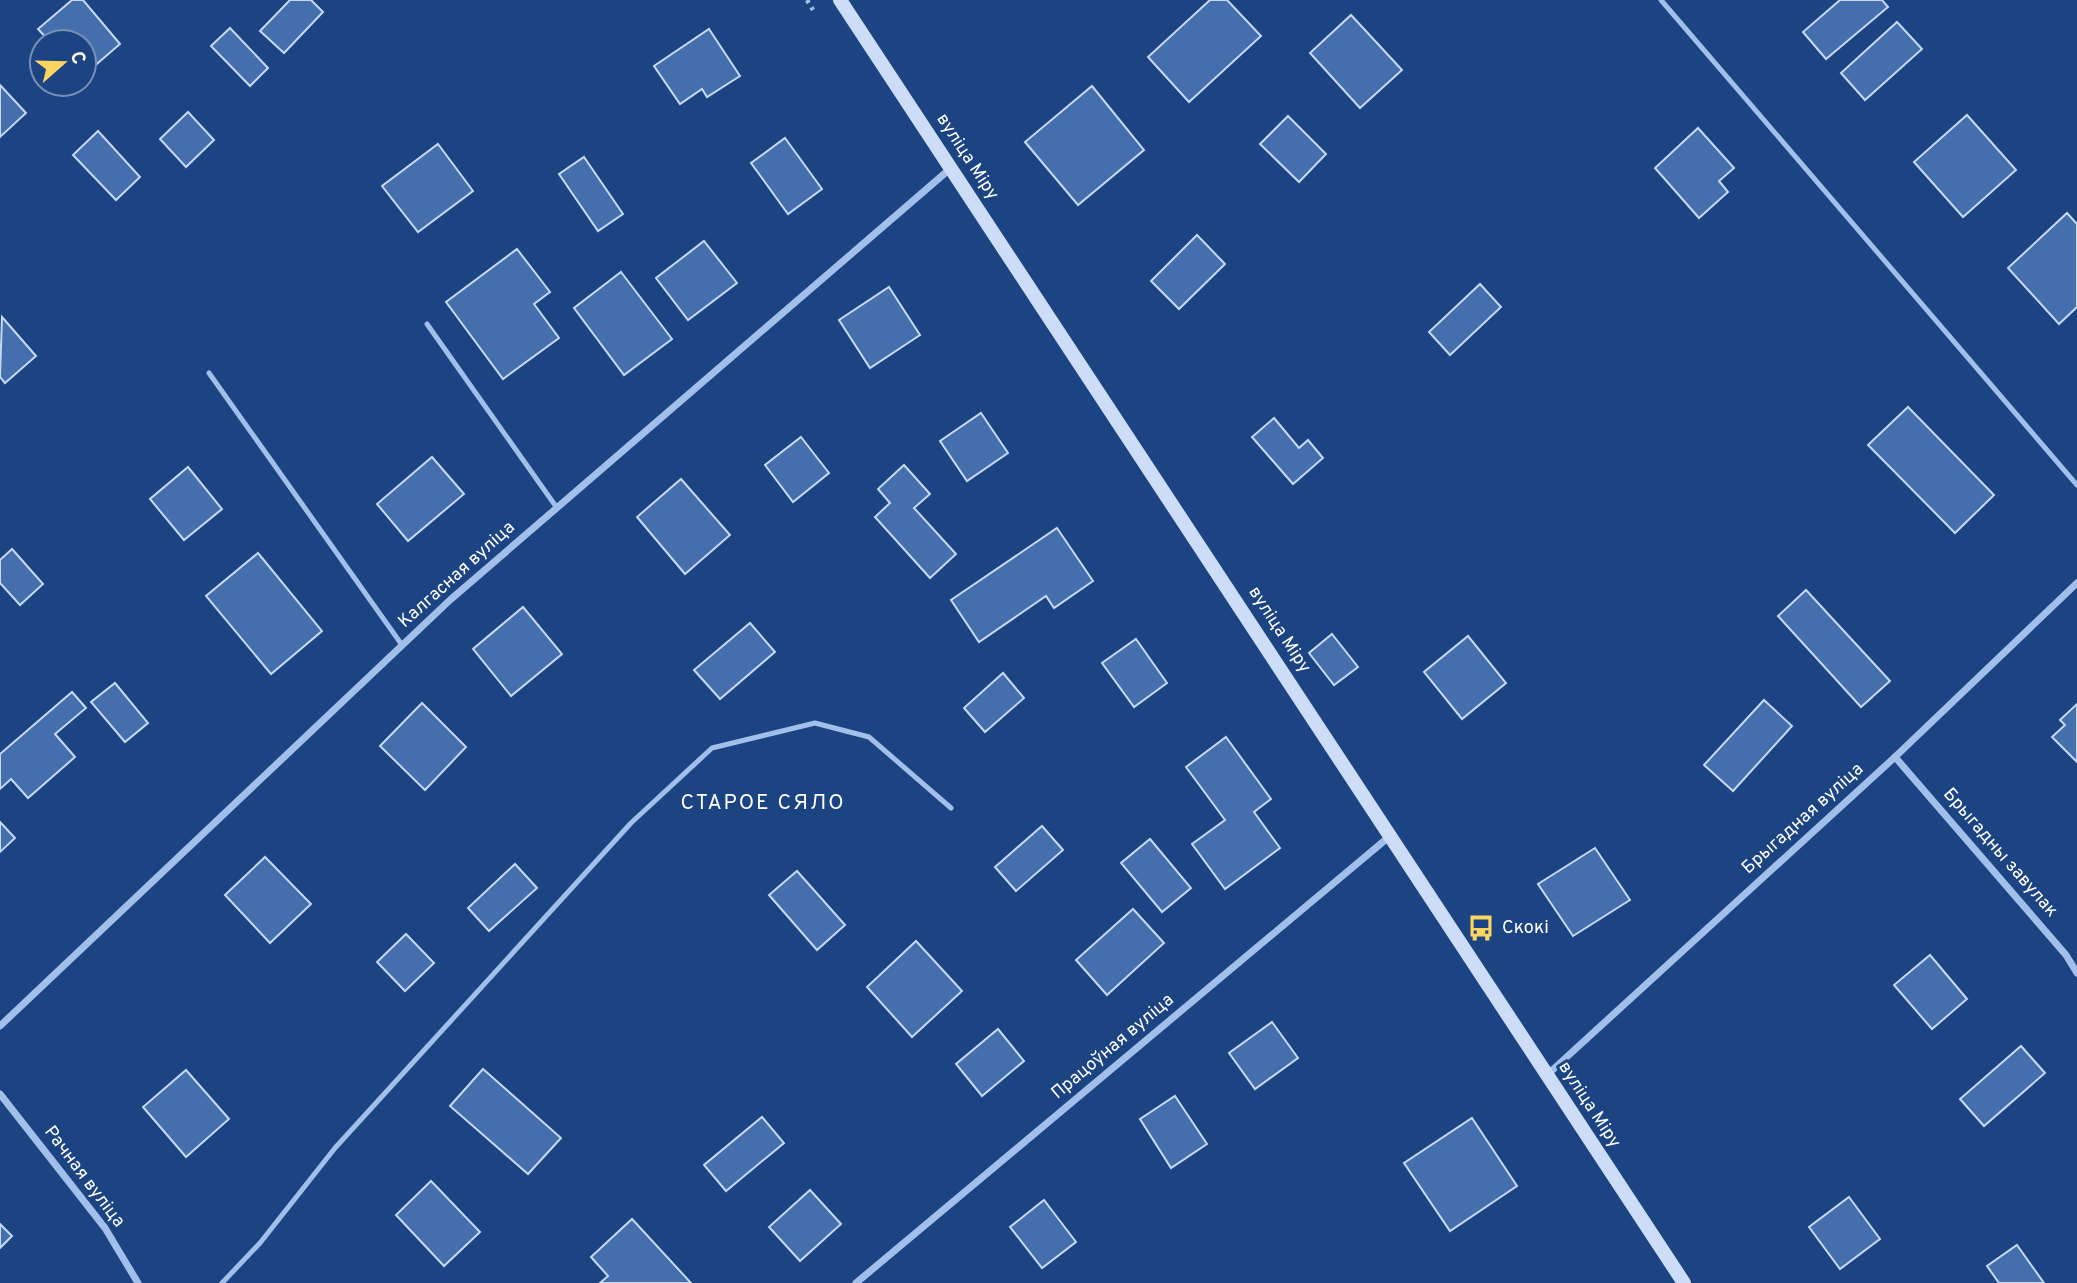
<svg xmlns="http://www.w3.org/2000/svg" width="2077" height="1283" viewBox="0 0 2077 1283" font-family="Overpass,sans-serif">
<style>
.building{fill:#446eac;stroke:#c6daf8;stroke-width:2}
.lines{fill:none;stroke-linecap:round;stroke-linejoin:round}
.path{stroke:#a1bfea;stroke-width:4.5;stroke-dasharray:3.5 5;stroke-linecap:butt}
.lane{stroke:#a1bfea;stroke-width:5}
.street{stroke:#a1bfea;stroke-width:7}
.secondary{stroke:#cdddf8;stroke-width:14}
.labels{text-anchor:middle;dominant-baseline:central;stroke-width:6;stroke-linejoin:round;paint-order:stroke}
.street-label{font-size:18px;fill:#fff;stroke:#1c4483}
.poi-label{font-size:18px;fill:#fff;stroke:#1c4483;text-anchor:start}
.quarter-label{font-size:21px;letter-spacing:2px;fill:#fff;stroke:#1c4483}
</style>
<rect width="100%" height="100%" fill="#1c4483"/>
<g class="building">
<path d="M72,0H83L120,44L84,75V42H50L38,29Z"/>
<path d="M290,0H311L323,12L284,53L260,31Z"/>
<path d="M1210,0H1227L1261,36L1189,102L1148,57Z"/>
<path d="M1840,0H1882L1888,7L1826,59L1803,32Z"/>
<path d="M1351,15L1402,70L1360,108L1310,53Z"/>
<path d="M1897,22L1922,49L1865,100L1841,73Z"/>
<path d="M230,28L268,68L250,86L211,46Z"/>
<path d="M709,29L740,76L707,97L702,89L680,104L654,66Z"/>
<path d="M0,85L26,113L0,137Z"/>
<path d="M1092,86L1144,150L1078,205L1025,142Z"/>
<path d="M188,112L214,140L186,167L160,139Z"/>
<path d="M1967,115L2016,170L1963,217L1914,162Z"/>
<path d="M1288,116L1326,154L1299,182L1260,144Z"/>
<path d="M1698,128L1734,168L1719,181L1728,192L1699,218L1655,168Z"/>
<path d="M98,131L140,177L116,200L73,155Z"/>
<path d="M785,138L822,189L788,214L751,163Z"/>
<path d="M438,144L473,191L418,232L382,186Z"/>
<path d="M584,157L623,214L598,231L559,174Z"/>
<path d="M2067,213L2077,224V307L2059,324L2008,268Z"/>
<path d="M1197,235L1225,264L1179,309L1151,281Z"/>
<path d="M704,241L737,283L688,320L656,278Z"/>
<path d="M517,249L550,292L534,304L559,338L503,379L446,302Z"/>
<path d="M621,272L672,339L624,375L574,308Z"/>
<path d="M1480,284L1501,307L1450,355L1429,332Z"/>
<path d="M889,287L920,335L870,368L839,320Z"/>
<path d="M2,317L36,356L5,383L0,377Z"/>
<path d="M1908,407L1994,495L1955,533L1868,445Z"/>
<path d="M981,413L1008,453L967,481L940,441Z"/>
<path d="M1274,418L1299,448L1308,440L1323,458L1293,484L1252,437Z"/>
<path d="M801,437L829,473L793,502L765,465Z"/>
<path d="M432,457L464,494L408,541L377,504Z"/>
<path d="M904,465L930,494L914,508L956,554L930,578L875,517L890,503L878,489Z"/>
<path d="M188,467L222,509L184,540L150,499Z"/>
<path d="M681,479L730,535L685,574L637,517Z"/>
<path d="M1057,528L1093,581L1054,608L1046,596L979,642L951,600Z"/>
<path d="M12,549L43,584L20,605L0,583V560Z"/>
<path d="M258,553L322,631L271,674L206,596Z"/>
<path d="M1806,590L1890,681L1861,707L1778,616Z"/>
<path d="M523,607L562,654L511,696L473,649Z"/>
<path d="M750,623L775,652L720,699L694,670Z"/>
<path d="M1332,634L1358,667L1334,685L1309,653Z"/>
<path d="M1468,636L1506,683L1462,719L1424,672Z"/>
<path d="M1136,639L1167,683L1134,707L1102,663Z"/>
<path d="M1003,673L1024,698L985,732L964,708Z"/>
<path d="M115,683L148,723L125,742L91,702Z"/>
<path d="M72,692L86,708L55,734L75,757L28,798L11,779L0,789V754Z"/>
<path d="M1764,700L1792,726L1733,791L1704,765Z"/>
<path d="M422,703L466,747L425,790L380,746Z"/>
<path d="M2077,704V762L2052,737L2065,725L2060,720Z"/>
<path d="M1226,737L1271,799L1254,812L1280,848L1225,889L1192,844L1225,820L1186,767Z"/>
<path d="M0,822L15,838L0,852Z"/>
<path d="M1042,826L1063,850L1016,891L995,867Z"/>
<path d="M1150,839L1191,888L1162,912L1121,863Z"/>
<path d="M1595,848L1630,900L1573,936L1538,884Z"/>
<path d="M265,857L311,904L270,943L225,895Z"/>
<path d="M515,864L537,888L489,931L468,908Z"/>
<path d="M797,871L845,925L817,950L769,895Z"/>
<path d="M1133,909L1164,943L1107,995L1076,960Z"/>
<path d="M406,934L434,963L405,991L377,962Z"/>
<path d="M916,941L962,991L912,1037L867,987Z"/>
<path d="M1930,955L1967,999L1932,1029L1894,985Z"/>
<path d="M1272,1022L1298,1058L1255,1089L1229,1053Z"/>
<path d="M998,1029L1024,1061L982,1096L956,1064Z"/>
<path d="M2021,1046L2045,1073L1984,1126L1960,1099Z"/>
<path d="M483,1069L561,1138L528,1174L450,1106Z"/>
<path d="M186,1070L229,1119L186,1157L143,1107Z"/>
<path d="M1175,1096L1207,1144L1171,1168L1140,1119Z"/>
<path d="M762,1117L784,1143L726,1191L704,1165Z"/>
<path d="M1472,1118L1517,1186L1450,1231L1404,1163Z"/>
<path d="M431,1181L480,1232L444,1266L396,1215Z"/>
<path d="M810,1190L841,1224L800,1261L769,1227Z"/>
<path d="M1849,1197L1880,1239L1840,1269L1809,1227Z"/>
<path d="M1044,1200L1076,1242L1042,1268L1010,1227Z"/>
<path d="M632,1219L691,1283H600L608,1276L591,1257Z"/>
<path d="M0,1224L12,1236L0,1248Z"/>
<path d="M2017,1245L2044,1283H1999L1987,1266Z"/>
</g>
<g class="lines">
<path class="path" d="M807,0L813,10"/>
<g class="lane">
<path d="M1661,0L2077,485"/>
<path d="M427,324L557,508"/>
<path d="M209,373L402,645"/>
<path d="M222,1283L260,1243L335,1148L631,823L712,748L815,723L869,737L951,808"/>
</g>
<g class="street">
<path d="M1895,757L2066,955L2077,973"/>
<path d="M0,1026L450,600L951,168"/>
<path d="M1547,1075L1895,757L2077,583"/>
<path d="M0,1094L105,1228L138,1283"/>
<path d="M856,1283L1390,836"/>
</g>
<path class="secondary" d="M840,0L1684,1283"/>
</g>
<defs>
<g id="bus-bare" transform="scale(2.1)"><path d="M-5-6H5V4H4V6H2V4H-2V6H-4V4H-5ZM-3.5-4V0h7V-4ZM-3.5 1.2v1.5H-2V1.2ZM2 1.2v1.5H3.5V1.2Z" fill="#fbd55f" stroke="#1c4483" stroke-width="2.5" paint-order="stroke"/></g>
</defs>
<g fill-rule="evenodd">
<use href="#bus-bare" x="1481" y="928"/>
</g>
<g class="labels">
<g class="street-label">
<text transform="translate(967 157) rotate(57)">вуліца Міру</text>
<text transform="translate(457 575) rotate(-42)">Калгасная вуліца</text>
<text transform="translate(1279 630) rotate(57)">вуліца Міру</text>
<text transform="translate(1803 819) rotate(-42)">Брыгадная вуліца</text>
<text transform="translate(2000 853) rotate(49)">Брыгадны завулак</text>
<text transform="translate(1113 1047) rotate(-40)">Працоўная вуліца</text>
<text transform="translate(1589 1105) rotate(57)">вуліца Міру</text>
<text transform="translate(84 1177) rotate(53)">Рачная вуліца</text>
</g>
<g class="poi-label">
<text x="1502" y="928">Скокі</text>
</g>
<g class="quarter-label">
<text x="763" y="803">СТАРОЕ СЯЛО</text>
</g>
</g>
<g transform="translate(63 63) rotate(70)"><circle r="33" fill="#1c4483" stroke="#778fb5" stroke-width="2"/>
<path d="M0-5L12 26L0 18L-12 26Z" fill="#fbd55f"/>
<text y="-10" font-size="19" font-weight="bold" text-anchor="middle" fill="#ffffff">С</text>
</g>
</svg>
